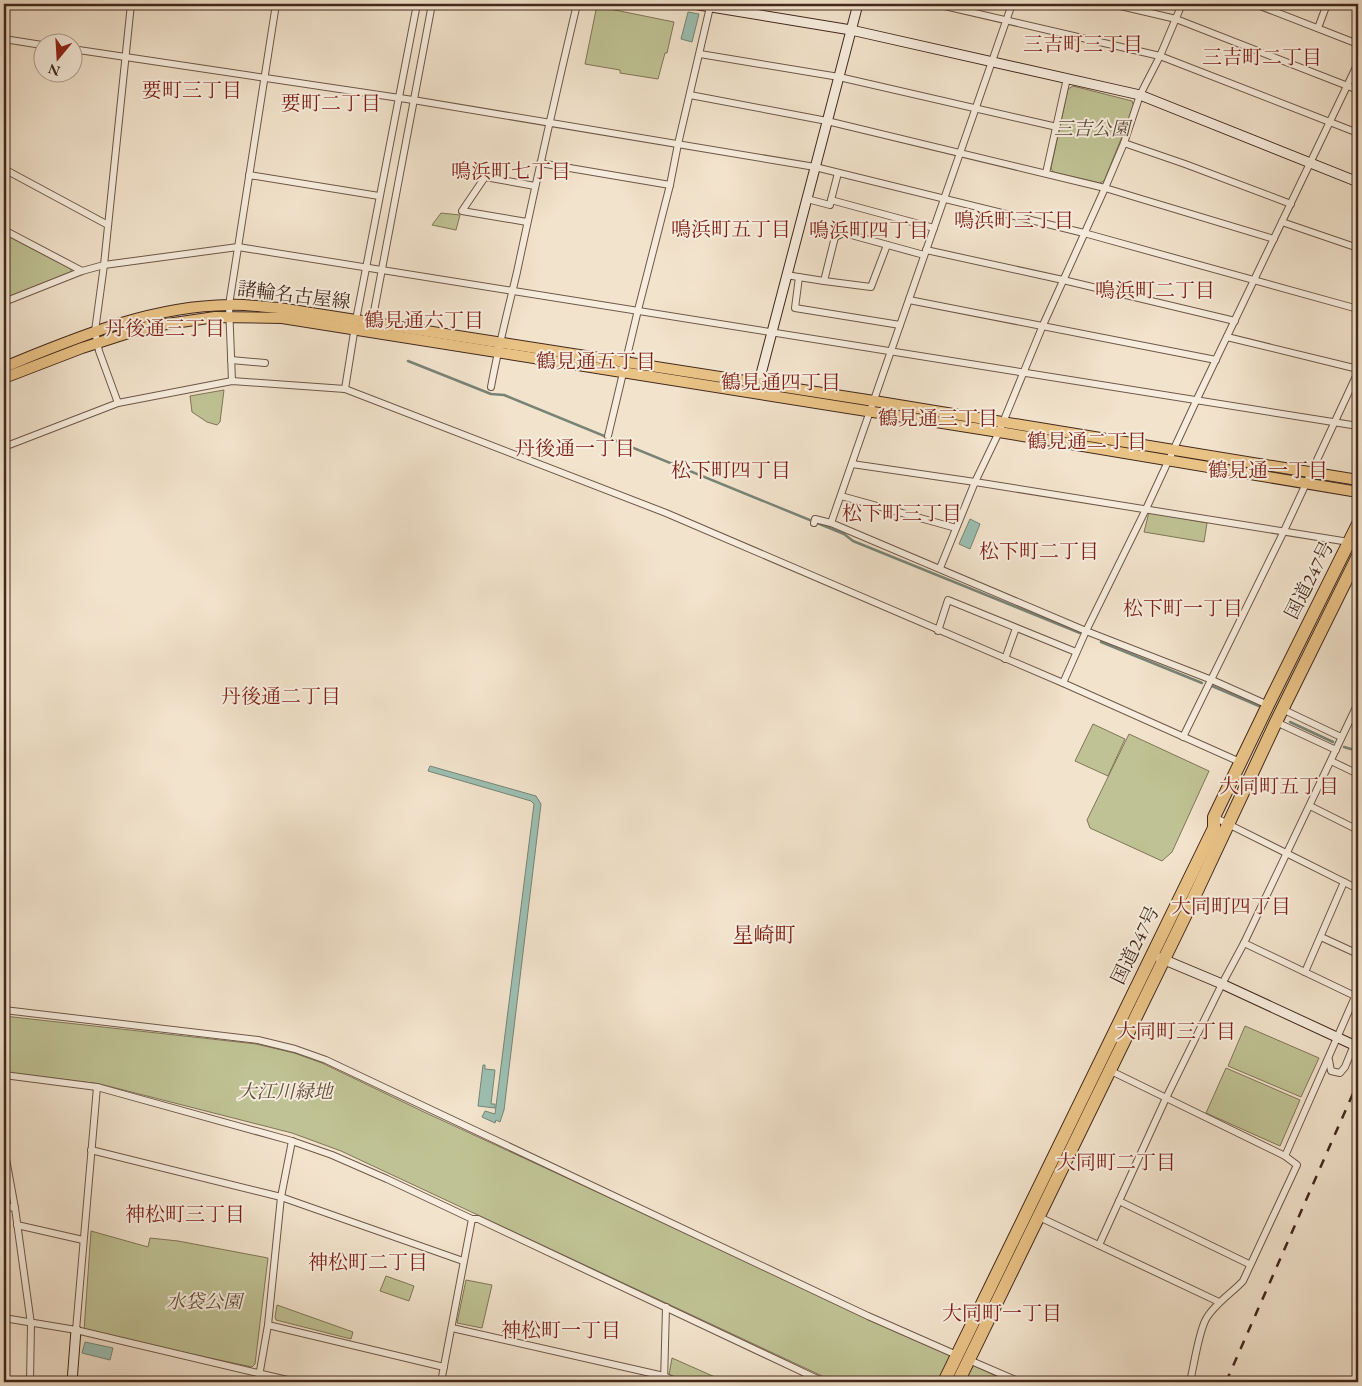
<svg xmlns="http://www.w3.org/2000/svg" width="1362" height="1386" viewBox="0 0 1362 1386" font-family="'EB Garamond','Noto Serif JP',serif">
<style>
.green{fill:#bfc294;stroke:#807558}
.water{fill:#9cbfb2;stroke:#788376}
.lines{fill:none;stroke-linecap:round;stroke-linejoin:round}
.stream{stroke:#788376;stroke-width:2.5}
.street-casing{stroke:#6e5748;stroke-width:8}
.secondary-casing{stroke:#42281c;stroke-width:11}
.primary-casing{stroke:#42281c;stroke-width:12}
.highway-casing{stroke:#42281c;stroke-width:14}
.street{stroke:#f7edde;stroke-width:6}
.secondary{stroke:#f7edde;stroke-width:9}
.primary{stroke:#e9c286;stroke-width:10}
.highway{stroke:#e9c286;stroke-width:12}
.rail{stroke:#42281c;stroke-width:2.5;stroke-dasharray:9 9;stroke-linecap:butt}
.labels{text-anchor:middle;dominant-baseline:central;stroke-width:4;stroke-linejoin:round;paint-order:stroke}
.park-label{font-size:19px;font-style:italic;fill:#614e3a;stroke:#f7edde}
.street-label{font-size:19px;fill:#42281c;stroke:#f7edde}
.neighbourhood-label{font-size:20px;fill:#7a1f14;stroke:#f7edde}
.quarter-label{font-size:21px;fill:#7a1f14;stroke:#f7edde}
</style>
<rect width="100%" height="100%" fill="#f2e3cc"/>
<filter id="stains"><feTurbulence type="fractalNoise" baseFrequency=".004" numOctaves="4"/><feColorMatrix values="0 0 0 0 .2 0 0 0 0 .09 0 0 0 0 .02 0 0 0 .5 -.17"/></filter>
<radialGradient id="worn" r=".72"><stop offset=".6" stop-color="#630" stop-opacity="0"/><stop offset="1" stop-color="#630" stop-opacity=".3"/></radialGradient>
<g class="green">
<path d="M600,7L674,22L667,53H665L658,79L620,73V70L585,64L596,10Z"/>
<path d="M1073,86L1132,101L1134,107L1104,181L1100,183L1053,172L1051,168L1068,89Z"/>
<path d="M441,213L460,215L456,230L432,225Z"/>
<path d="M4,234L71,269V273L4,299Z"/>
<path d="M224,390L220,422L217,425L207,422L192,412L190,396Z"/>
<path d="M1149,512L1207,523L1204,542L1144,532Z"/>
<path d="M1093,724L1125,739L1108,776L1075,761Z"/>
<path d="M1129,734L1209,771L1172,852L1162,861L1090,828L1087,820Z"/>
<path d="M4,1016L256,1044L294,1053L322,1063L424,1112L1009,1382H835L341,1151L292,1133L100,1084L4,1072Z"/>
<path d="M1245,1026L1319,1058L1301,1097L1228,1066Z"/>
<path d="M1226,1068L1300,1100L1280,1146L1206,1113Z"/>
<path d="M91,1231L148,1247L150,1238L178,1241L268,1258L255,1364L252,1367L84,1331Z"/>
<path d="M386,1276L414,1286L409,1301L380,1291Z"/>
<path d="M466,1280L492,1285L482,1328L457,1323Z"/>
<path d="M277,1305L353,1332L351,1339L276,1320L275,1317Z"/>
<path d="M672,1358L724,1381L723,1382H688L669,1375Z"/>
</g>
<g class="water">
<path d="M688,12L699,14L692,42L681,39Z"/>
<path d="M970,519L980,524L970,549L959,544Z"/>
<path d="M430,766L536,796L541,804L504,1110L500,1122L496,1120L495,1123L482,1117L485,1111L495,1114L534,804L531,801L428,771Z"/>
<path d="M483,1065H485V1069L495,1070L491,1104H495V1108L478,1106Z"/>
<path d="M85,1342L113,1348L110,1360L82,1353Z"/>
</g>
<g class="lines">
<g class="stream">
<path d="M408,361L491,394L504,395L844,534L853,541L1080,633"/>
<path d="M1101,642L1202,683"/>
<path d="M1212,686L1259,706"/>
<path d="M1290,722L1333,742"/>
<path d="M1344,747L1358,751"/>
</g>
<g class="street-casing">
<g id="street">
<path d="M936,4L1160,56L1358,133"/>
<path d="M1112,4L1176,19L1358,90"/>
<path d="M1255,4L1358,44"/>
<path d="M1318,28L1327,4"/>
<path d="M4,39L42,45"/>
<path d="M72,49L413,100L815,167L1084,233L1358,309"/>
<path d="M700,54L839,77L1057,127"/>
<path d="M690,95L827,121L1105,188L1274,239"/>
<path d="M1124,143L1185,164L1291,204"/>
<path d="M540,163L670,185"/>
<path d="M4,169L108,225"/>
<path d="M1046,173L1067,78"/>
<path d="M249,175L379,196"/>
<path d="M807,199L830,205L831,200L934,228"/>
<path d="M831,200L838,173"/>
<path d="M527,222L462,211L485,177L535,186"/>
<path d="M1282,222L1358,248"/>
<path d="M4,230L82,271"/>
<path d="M926,250L1063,280L1235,321"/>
<path d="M786,275L824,281L835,237L844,233L924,255"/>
<path d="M799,277L795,308L900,325"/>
<path d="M824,281L871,287L887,245"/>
<path d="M909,300L1216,360"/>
<path d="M4,302L82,271L104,265L238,247L1358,426"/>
<path d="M372,322L432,4"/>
<path d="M1227,337L1358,369"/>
<path d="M231,360L265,363"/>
<path d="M232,381L229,305L276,4"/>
<path d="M491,387C498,348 508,310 517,272C536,182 556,93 577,4"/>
<path d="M345,389L356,320L417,4"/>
<path d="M118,403L99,351L95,331L104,265L131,4"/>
<path d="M608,436L638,310L670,185L678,144L710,7"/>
<path d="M4,447L118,403L232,381L345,389L666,513L1063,683L1240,762"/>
<path d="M852,464L975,482L1349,542"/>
<path d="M841,496L956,528"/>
<path d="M814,523L815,519L831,523L1086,631L1212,680L1268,705"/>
<path d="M831,523L1012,4"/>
<path d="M940,568L975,482L999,432L1043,325L1105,188L1124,143L1140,95L1160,56L1182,4"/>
<path d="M938,631L948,600L1076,652"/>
<path d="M1005,659L1016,628"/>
<path d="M1063,683L1086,631L1146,509L1197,399L1358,63"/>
<path d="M1282,709L1341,737"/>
<path d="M1276,722L1336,750"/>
<path d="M1183,737L1283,533L1358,372"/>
<path d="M1331,761L1358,774"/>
<path d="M1310,806L1358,830"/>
<path d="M1214,817L1358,889"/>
<path d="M1321,937L1358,954"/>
<path d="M1244,943L1357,997"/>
<path d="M1305,972L1344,882"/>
<path d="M4,1010L258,1040L295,1049L326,1060L868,1316L959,1356"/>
<path d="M1329,1060L1331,1071L1340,1073L1345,1067L1354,1045"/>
<path d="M1109,1070L1285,1156L1297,1165L1243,1281C1232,1293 1212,1306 1205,1321C1198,1336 1194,1365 1190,1382"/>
<path d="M4,1075L97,1087L292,1141L332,1155L387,1179L472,1219H478L824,1382"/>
<path d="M4,1148L15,1208L31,1324L30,1382"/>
<path d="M91,1150L281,1197L463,1261"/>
<path d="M1285,1156L1358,990"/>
<path d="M1119,1201L1249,1264"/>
<path d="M4,1206L15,1208"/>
<path d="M1037,1216L1219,1302"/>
<path d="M17,1225L83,1240"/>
<path d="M1099,1245L1166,1098L1222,984L1244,943L1358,703"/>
<path d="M4,1318L76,1330L296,1382"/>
<path d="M268,1325L444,1367"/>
<path d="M452,1328L664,1376L677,1382"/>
<path d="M76,1330L97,1087"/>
<path d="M969,1360L1020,1382"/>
<path d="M258,1382L268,1325L281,1197L292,1141"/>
<path d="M441,1382L472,1219"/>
<path d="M664,1382L666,1307"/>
</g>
</g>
<g class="secondary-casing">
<g id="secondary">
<path d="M693,4L851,30L1140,95L1358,182"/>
<path d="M756,393L858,4"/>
<path d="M1160,958L1222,984L1358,1047"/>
<path d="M72,1382L76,1330"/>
</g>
</g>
<g class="primary-casing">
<g id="primary">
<path d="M4,367C76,338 149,306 229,305C245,304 262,307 279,308L874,401L1358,480"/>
<path d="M4,378L82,348L147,327L215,317L282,318L999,432L1358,492"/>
</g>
</g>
<g class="highway-casing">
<g id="highway">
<path d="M944,1382L1214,828V817L1268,705L1358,524"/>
<path d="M958,1382L1188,910L1276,722L1358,556"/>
</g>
</g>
<use href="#street" class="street"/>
<use href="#secondary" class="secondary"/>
<use href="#primary" class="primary"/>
<use href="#highway" class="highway"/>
<path class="rail" d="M1226,1382L1358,1082"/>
</g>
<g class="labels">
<g class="park-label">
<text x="1092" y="128">三吉公園</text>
<text x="285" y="1091">大江川緑地</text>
<text x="204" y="1301">水袋公園</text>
</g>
<g class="street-label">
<text transform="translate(294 295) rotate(7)">諸輪名古屋線</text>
<text transform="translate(1309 580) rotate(-63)">国道247号</text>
<text transform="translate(1135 945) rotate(-64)">国道247号</text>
</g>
<g class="neighbourhood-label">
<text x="1083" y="44">三吉町三丁目</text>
<text x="1262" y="57">三吉町二丁目</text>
<text x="192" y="90">要町三丁目</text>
<text x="331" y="103">要町二丁目</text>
<text x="511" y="171">鳴浜町七丁目</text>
<text x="1014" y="220">鳴浜町三丁目</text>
<text x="731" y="229">鳴浜町五丁目</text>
<text x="869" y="230">鳴浜町四丁目</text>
<text x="1155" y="290">鳴浜町二丁目</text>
<text x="424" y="320">鶴見通六丁目</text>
<text x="165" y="328">丹後通三丁目</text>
<text x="596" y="361">鶴見通五丁目</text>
<text x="781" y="382">鶴見通四丁目</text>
<text x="938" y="418">鶴見通三丁目</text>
<text x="1087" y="441">鶴見通二丁目</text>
<text x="575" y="448">丹後通一丁目</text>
<text x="731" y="470">松下町四丁目</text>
<text x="1268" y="470">鶴見通一丁目</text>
<text x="902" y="513">松下町三丁目</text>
<text x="1039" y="551">松下町二丁目</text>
<text x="1183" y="608">松下町一丁目</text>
<text x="281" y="696">丹後通二丁目</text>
<text x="1279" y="786">大同町五丁目</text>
<text x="1231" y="906">大同町四丁目</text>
<text x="1176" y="1031">大同町三丁目</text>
<text x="1116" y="1162">大同町二丁目</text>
<text x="185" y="1214">神松町三丁目</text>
<text x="368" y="1262">神松町二丁目</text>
<text x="1002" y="1313">大同町一丁目</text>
<text x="561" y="1330">神松町一丁目</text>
</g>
<g class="quarter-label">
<text x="764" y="934">星崎町</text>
</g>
</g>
<rect width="1362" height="1386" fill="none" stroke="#f2e3cc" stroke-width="20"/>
<rect x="5" y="5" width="1352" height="1376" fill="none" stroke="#42281c" stroke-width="2.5"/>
<rect x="10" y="10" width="1342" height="1366" fill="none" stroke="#42281c"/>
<g transform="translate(58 58) rotate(198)"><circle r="24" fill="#f7edde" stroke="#af9e90"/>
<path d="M0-4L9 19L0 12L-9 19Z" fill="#8f2418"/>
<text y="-8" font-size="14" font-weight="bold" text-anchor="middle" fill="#42281c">N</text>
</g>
<rect width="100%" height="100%" filter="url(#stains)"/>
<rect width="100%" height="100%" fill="url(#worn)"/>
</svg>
